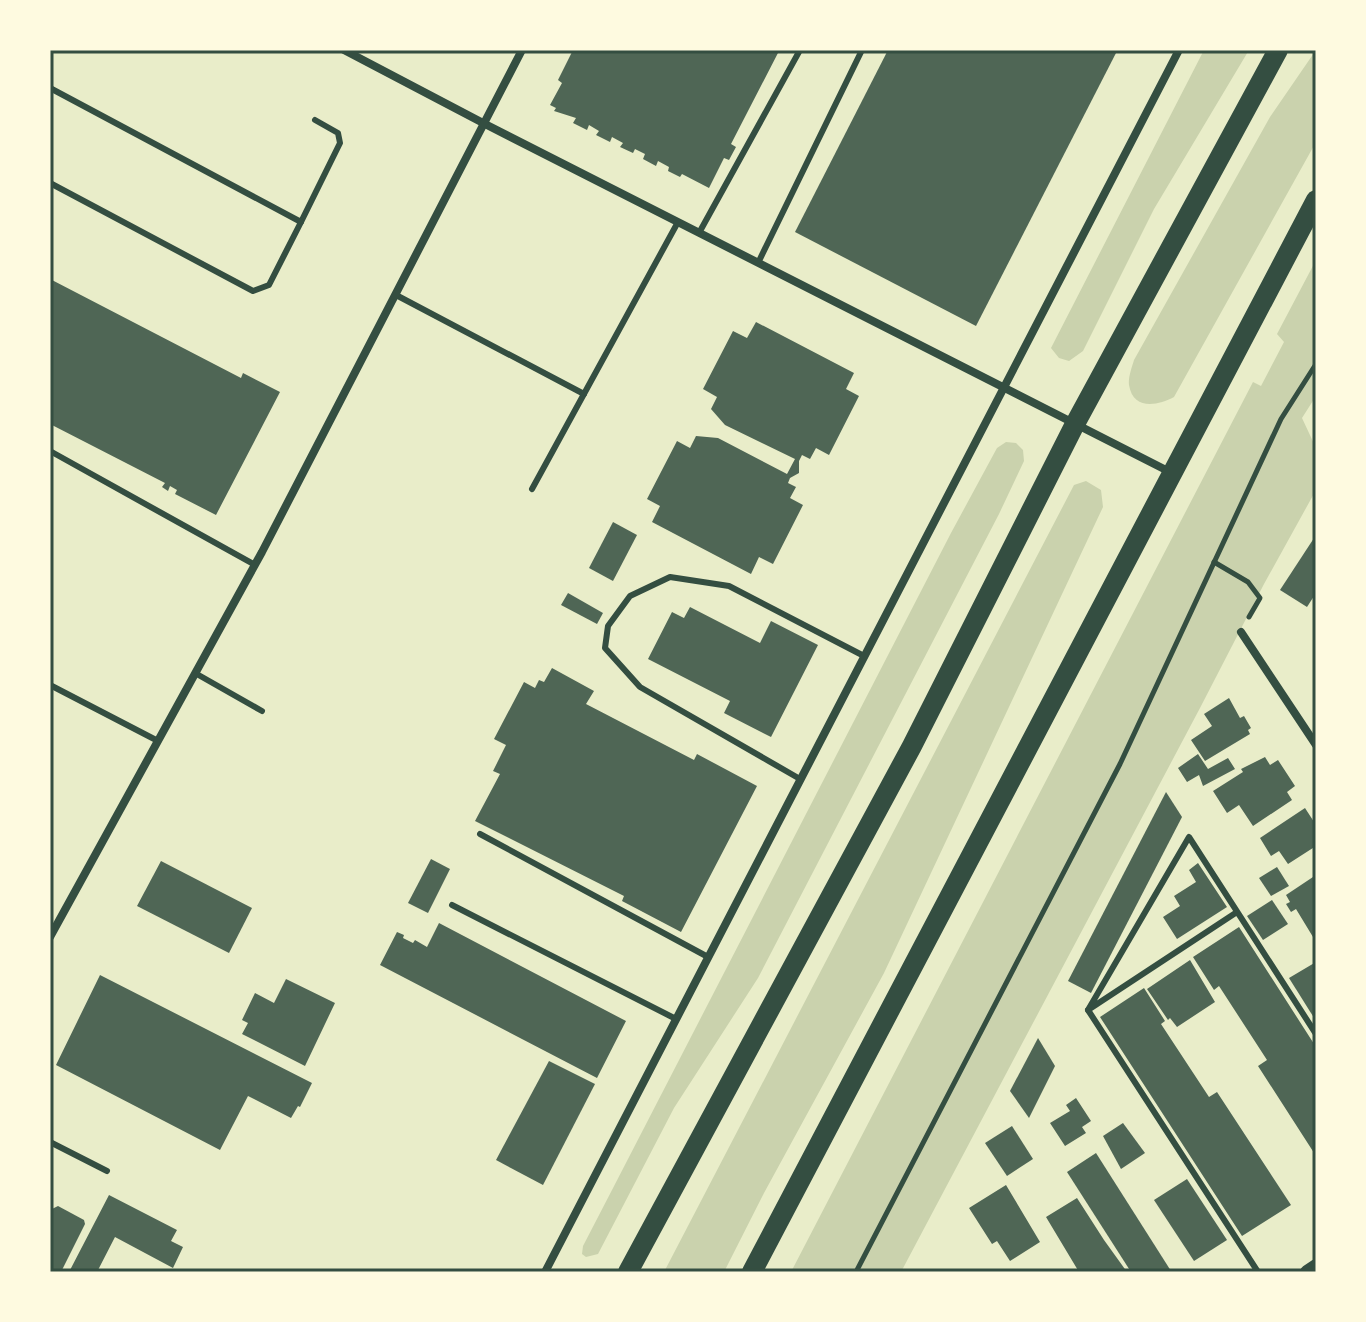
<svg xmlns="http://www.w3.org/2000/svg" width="1366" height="1322" viewBox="0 0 1366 1322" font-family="'PT Serif',serif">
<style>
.green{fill:#cad2ad}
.building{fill:#4f6655}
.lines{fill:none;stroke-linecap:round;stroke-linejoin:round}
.path{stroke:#344e41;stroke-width:5}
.service{stroke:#344e41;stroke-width:6}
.minor{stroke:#344e41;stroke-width:8}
.tertiary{stroke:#344e41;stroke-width:14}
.primary{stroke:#344e41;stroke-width:20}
.neatline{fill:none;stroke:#344e41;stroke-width:3}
</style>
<rect width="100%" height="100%" fill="#e9edc9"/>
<g class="green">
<path d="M1204,50H1249L1154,209L1083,351L1069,361L1059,358L1051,348Z"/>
<path d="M1316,50V142L1174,397C1157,406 1133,410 1129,385C1128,377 1132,367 1134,360L1270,117Z"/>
<path d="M1316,260V396L1302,418L1316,448V490L1264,584L1200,708L901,1272H791L1253,382L1261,386L1284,342L1277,334Z"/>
<path d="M1006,442L1016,443L1023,450L1024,461L999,514L758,978L674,1108L598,1254L586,1257L582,1254L583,1246L612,1190L951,533L997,448Z"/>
<path d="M1086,481L1101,490L1103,507L884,973L764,1193L724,1272H664L1074,485Z"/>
</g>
<g class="building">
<path d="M573,50H777L779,51L731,144L736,147L729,160L724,158L709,188L682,174L680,177L668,171L669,167L658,161L656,166L643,159L645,154L635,149L633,153L620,147L623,143L612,137L610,142L596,135L599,131L589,125L587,130L573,123L576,118L554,111L556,108L550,105L562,83L558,80Z"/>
<path d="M888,50H1110L1116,53L976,326L795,232Z"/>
<path d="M50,279L241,378L243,373L280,392L216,515L175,494L177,490L170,486L168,491L162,487L165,483L50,424Z"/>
<path d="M756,322L854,373L846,389L859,396L829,455L816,448L810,459L802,455L799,461V473L790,478L788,483L796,487L790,498L803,505L773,564L759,557L751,574L652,522L660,506L647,499L677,441L690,448L696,436L718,438L787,474L795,459L725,425L711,409L717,397L703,389L733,331L747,338Z"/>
<path d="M613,522L637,535L613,581L589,568Z"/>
<path d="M1316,535V593L1307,607L1280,590Z"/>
<path d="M568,593L603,613L597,624L561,605Z"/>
<path d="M690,607L760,643L771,621L818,645L771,737L724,713L730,701L648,659L672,612L684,618Z"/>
<path d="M552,668L594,691L586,704L694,760L697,754L757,786L681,932L622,901L624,896L475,821L500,774L493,771L506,745L494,739L524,682L535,688L539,680L544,682Z"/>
<path d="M1229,698L1240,718L1244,716L1251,728L1248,730L1250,734L1205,761L1191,740L1212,726L1204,714Z"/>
<path d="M1198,754L1208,769L1228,758L1235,769L1203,786L1199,775L1187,782L1178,768Z"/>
<path d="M1265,757L1270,765L1278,760L1295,786L1287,792L1292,800L1253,826L1239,805L1227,813L1213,791L1243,772L1241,769Z"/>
<path d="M1166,792L1182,817L1091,993L1068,981Z"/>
<path d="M1305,808L1316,825V846L1288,864L1279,851L1271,856L1260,838Z"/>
<path d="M431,859L450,869L428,913L408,903Z"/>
<path d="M161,861L252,908L229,953L137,906Z"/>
<path d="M1198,863L1227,907L1177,939L1163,917L1180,906L1174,896L1196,882L1189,870Z"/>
<path d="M1277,867L1289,886L1271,896L1259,878Z"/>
<path d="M1316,875V935L1313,937L1296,909L1291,912L1286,904L1290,902L1286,895Z"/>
<path d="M1272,900L1288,924L1263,940L1247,916Z"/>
<path d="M439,923L626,1021L597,1078L380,965L397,932L404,935L403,938L413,943L415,940L427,947Z"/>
<path d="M1239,927L1316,1047V1156L1258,1066L1267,1060L1219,986L1214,990L1193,957Z"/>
<path d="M1190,960L1215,1002L1177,1027L1170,1018L1168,1020L1147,989Z"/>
<path d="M1316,962V1021L1289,978Z"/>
<path d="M100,975L312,1083L300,1107L298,1106L291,1118L248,1096L220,1150L56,1065Z"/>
<path d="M286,979L335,1003L305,1066L242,1034L248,1023L242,1020L255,993L274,1003Z"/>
<path d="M1144,988L1165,1021L1161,1024L1209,1097L1217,1092L1291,1205L1242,1236L1100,1017Z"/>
<path d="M1038,1038L1055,1066L1029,1118L1010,1091Z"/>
<path d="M549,1061L595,1084L543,1185L496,1160Z"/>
<path d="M1076,1098L1091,1121L1082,1127L1086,1133L1065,1146L1050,1123L1070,1111L1066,1105Z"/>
<path d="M1123,1123L1145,1153L1121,1169L1103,1136Z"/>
<path d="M1012,1126L1033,1159L1007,1176L985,1143Z"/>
<path d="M1096,1153L1171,1271L1169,1272H1131L1067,1172Z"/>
<path d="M1187,1179L1227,1240L1194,1261L1154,1200Z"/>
<path d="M1006,1185L1040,1242L1010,1261L997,1241L992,1244L969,1208Z"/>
<path d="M109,1195L177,1230L171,1241L183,1247L173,1268L115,1237L97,1272H69Z"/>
<path d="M1077,1198L1104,1240L1127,1272H1079L1046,1217Z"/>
<path d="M58,1206L84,1220L85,1224L61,1272H50V1210Z"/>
</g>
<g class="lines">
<g class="path">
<path d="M1214,562L1248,582L1260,598L1249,617"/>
<path d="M856,1272L1120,764L1281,419L1316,364"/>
</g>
<g class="service">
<path d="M50,88L301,222L340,143L338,133L315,120"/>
<path d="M50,183L253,291L269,285L301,222"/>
<path d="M699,233L800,50"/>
<path d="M758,263L862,50"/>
<path d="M396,295L584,394"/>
<path d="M50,451L255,565"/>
<path d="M532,489L678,222"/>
<path d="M195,673L262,711"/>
<path d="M50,685L158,741"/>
<path d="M800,779L640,687L605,648L608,626L630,596L670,577L729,586L864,656"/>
<path d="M480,834L708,957"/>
<path d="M452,905L676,1019"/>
<path d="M1237,912L1088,1010L1189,837L1316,1034"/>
<path d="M1088,1010L1258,1272"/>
<path d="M50,1142L107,1171"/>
</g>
<g class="minor">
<path d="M344,50L485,124L1170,472"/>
<path d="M1241,632L1316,745"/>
<path d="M50,937L262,552L522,50"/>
<path d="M545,1272L1179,50"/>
</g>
<path class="tertiary" d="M1307,1272L1316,1266"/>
<g class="primary">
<path d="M628,1272L912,746L1075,424L1278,50"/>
<path d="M752,1272L1316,200"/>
</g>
</g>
<rect width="1366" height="1322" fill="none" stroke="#fefae0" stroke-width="104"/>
<rect x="52" y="52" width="1262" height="1218" class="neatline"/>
</svg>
